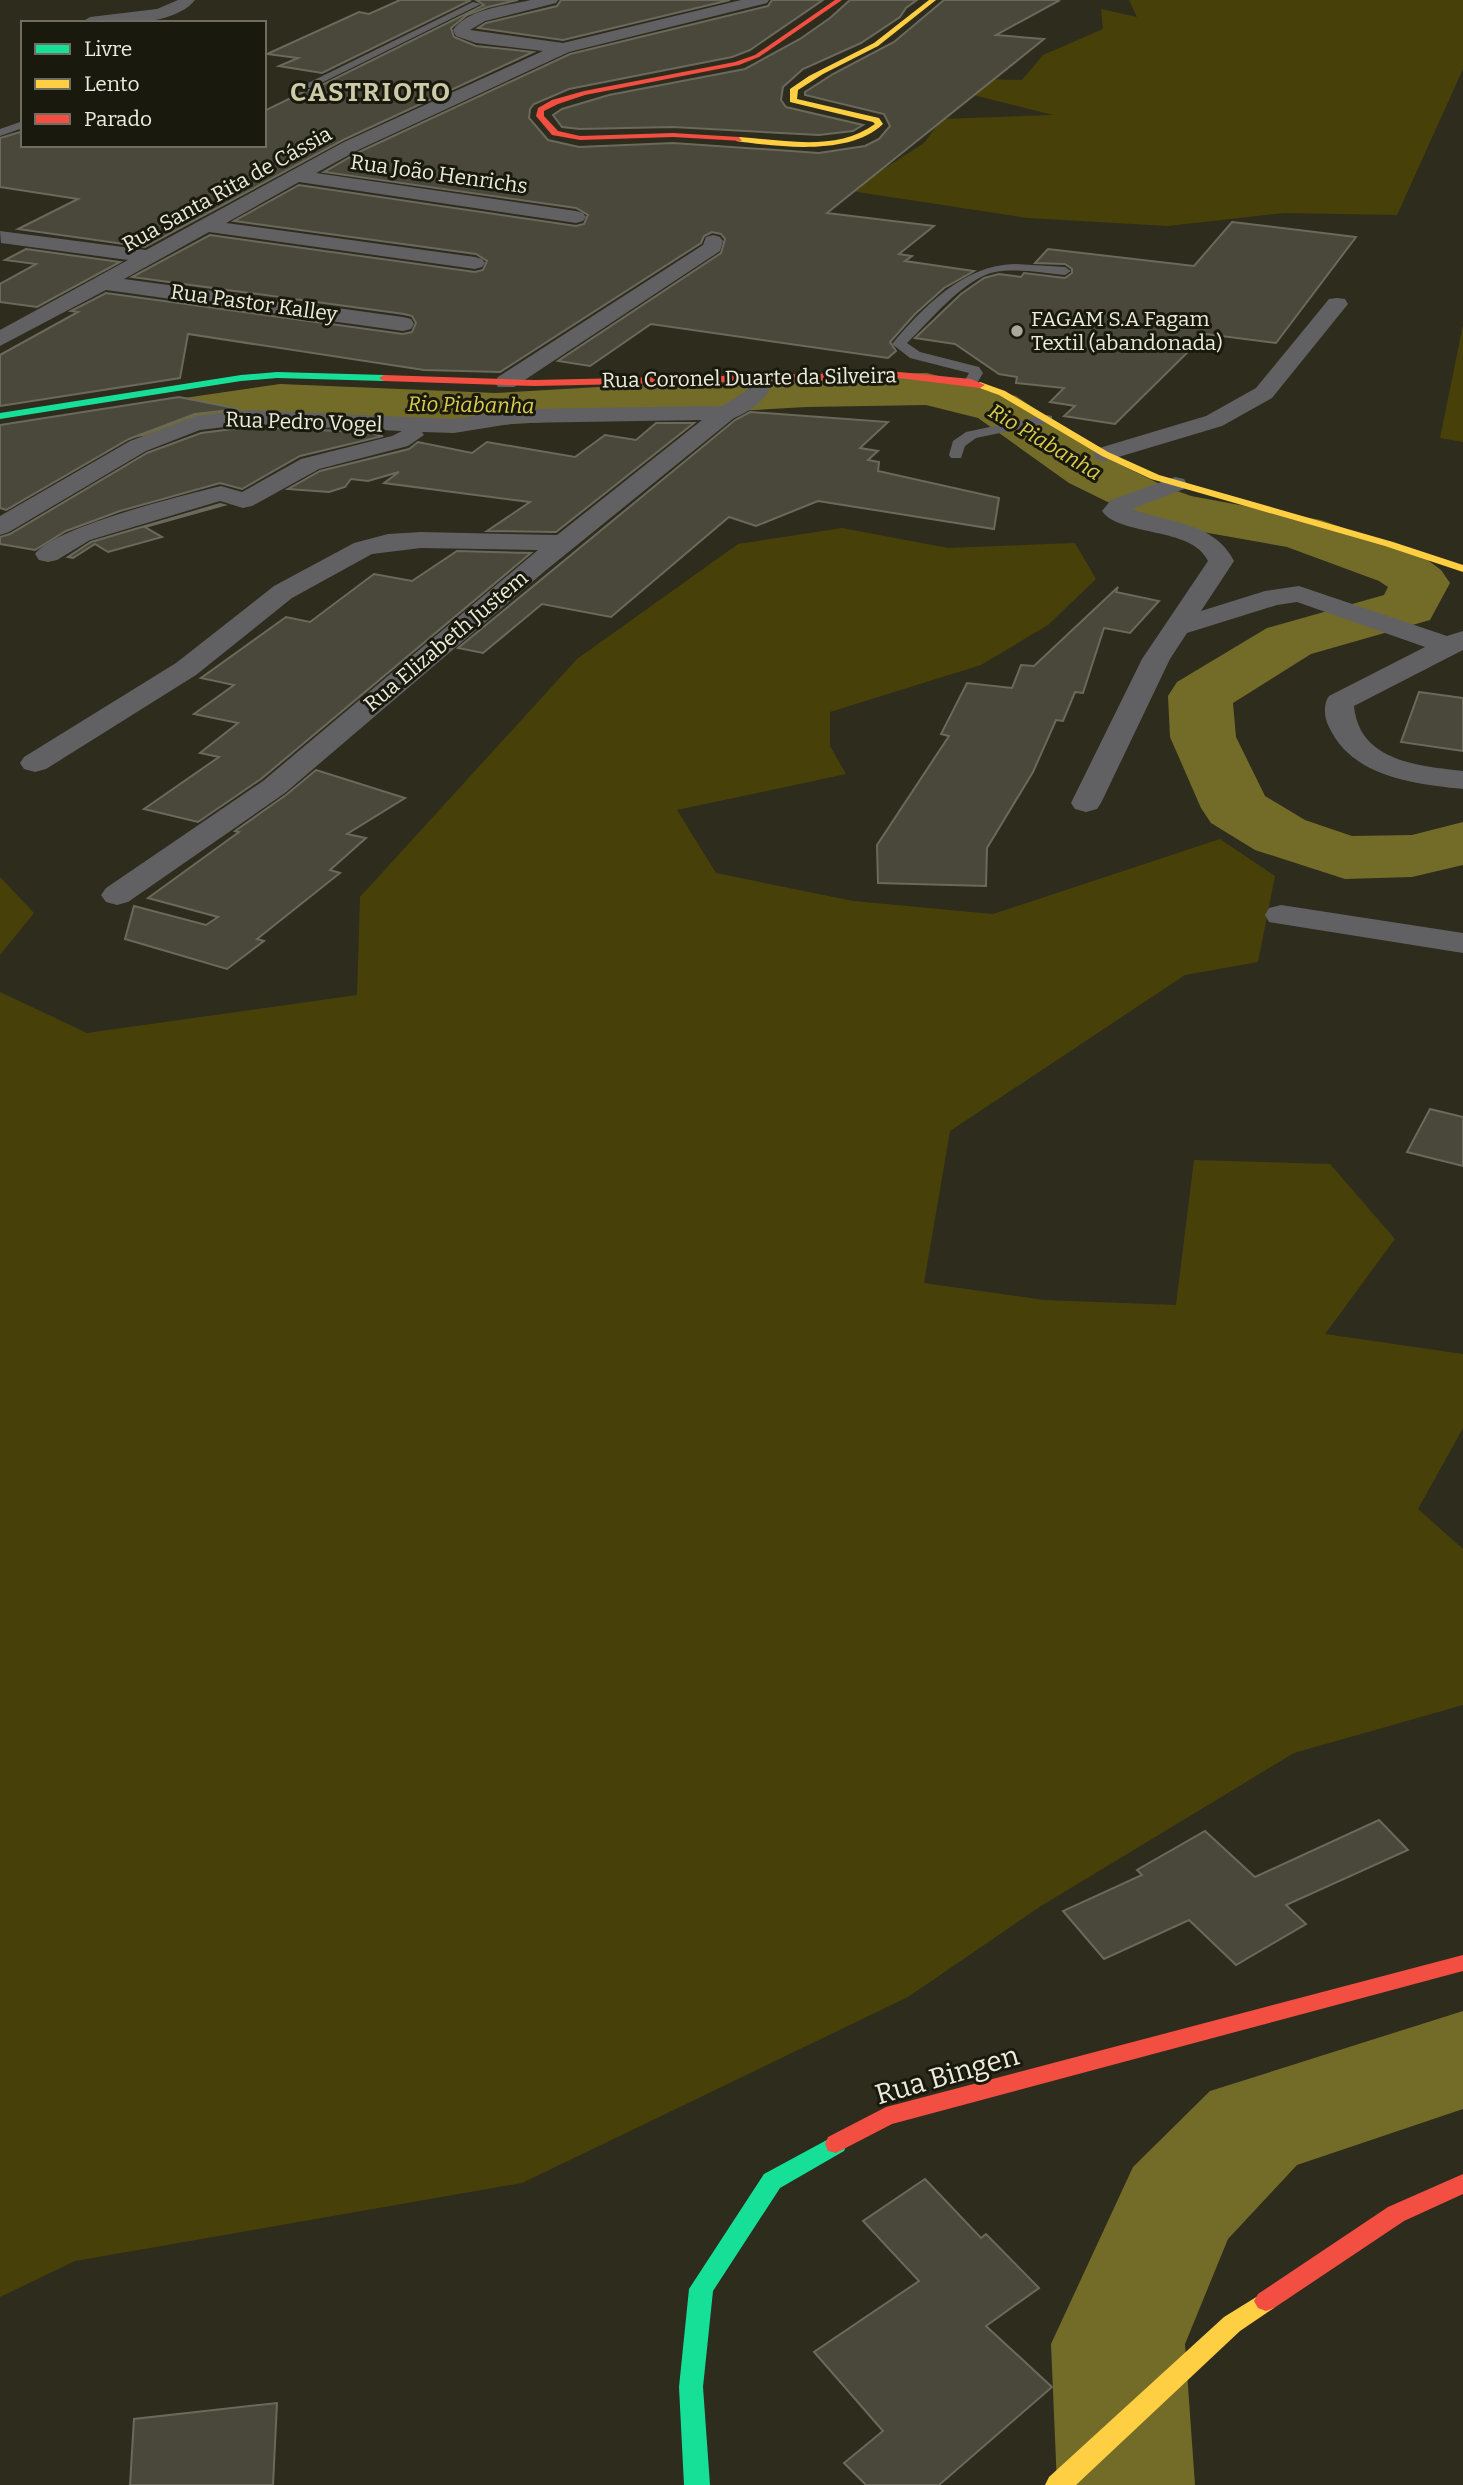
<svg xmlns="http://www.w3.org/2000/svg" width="1463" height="2485" viewBox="0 0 1463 2485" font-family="Bitter,serif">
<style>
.green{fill:#474109}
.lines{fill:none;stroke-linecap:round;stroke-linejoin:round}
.river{fill:#736c29;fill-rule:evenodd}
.building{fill:#49483b;stroke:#6b695c;stroke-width:2}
.lane{fill:#616163;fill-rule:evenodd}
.street{fill:#616163;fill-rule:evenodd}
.fast{fill:#16e098;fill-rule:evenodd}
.slow{fill:#ffcf43;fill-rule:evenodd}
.jam{fill:#f24e42;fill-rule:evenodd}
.poi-dot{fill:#aaa999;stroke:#1a190d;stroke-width:2.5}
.labels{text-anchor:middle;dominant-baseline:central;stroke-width:6;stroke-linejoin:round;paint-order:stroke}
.far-street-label{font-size:21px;fill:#edecdc;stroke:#1a190d}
.far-poi-label{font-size:21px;fill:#edecdc;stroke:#1a190d;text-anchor:start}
.far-water-label{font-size:21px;font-style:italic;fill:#dccd4e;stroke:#1a190d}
.far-district-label{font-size:26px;font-weight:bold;letter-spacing:2px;fill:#cdcaaa;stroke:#1a190d}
.near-street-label{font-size:28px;fill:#edecdc;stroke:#1a190d}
</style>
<rect width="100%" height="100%" fill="#2e2c1d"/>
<g class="green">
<path d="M1129,0H1463V69L1397,215L1284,213L1168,226L1028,218L818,186L844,168L882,170L924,143L942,119L1053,115L933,85L949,78L1022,80L1043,55L1103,29L1101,9L1137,17Z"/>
<path d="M1463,325V442L1440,438Z"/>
<path d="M842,528L948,548L1075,543L1096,579L1048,625L981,665L830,712V746L846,774L677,810L716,873L853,901L993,914L1220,839L1275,876L1258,962L1185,975L950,1131L924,1283L1044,1300L1176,1305L1194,1160L1330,1164L1395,1239L1325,1334L1463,1354V1428L1418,1509L1463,1549V1705L1294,1753L1041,1906L908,1997L522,2183L75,2261L0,2297V992L87,1033L357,995L360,897L577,659L738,544Z"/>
<path d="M0,877L34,913L0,955Z"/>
</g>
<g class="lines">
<g class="river">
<path d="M927,373L1016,396L1109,459L1166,487L1191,496L1321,520L1421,555L1441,570L1450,583L1430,620L1311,654L1233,703L1236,737L1265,796L1305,820L1352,836L1412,835L1463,822V865L1412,877L1345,879L1255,850L1211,823L1201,808L1170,737L1168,696L1177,682L1267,628L1384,595L1388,587L1379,581L1287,547L1180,528L1126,511L1069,483L978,418L926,405L806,407L496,425L280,416L0,457V425L280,384L496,393L806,375Z"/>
<path d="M1463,2011V2109L1297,2165L1228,2239L1185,2344L1195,2485H1057L1051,2344L1133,2167L1210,2091Z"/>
</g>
</g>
<g class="building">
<path d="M400,0H471L322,73L279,66L298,58L267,54L359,12L369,14Z"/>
<path d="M476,0H518L488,7L467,15L451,28L454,37L476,46L533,52L343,140L145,247L18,229L78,199L0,187V138L20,132H23V145H264V111L307,90H312L484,5Z"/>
<path d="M561,0H730L563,40L478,28L486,23L557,6Z"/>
<path d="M772,0H823L750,50L732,57L569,89L534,104L530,109L529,118L548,140L579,147L673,143L819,153L865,146L879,139L890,126L884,114L805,95V92L833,74L894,42L944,0H1060L996,35L1044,39L827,213L934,226L899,254L912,256L905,261L974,271L944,288L915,314L890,342L896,351L888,358L651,324L590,366L558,361L721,253L725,239L721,234L712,232L704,236L701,243L500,372L424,370L188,334L180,378L0,406V355L78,312L71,311L106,293L403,334L412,332L416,323L412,316L404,314L132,277L210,235L475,272L483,270L487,261L476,254L234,221L299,185L576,226L584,224L588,215L576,208L324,172L359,152L570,54L768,6Z"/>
<path d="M850,0H917L906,8L900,17L861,43L803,69L783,87L781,100L786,107L863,125L853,131L819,135L673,127L580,129L562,127L553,115L562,109L609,95L745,69L800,39L830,18Z"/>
<path d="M1232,222L1356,237L1276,343L1206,334L1115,424L1064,416L1075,406L1050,402L1064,388L1016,383L1017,377L999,374L955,344L915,338L961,294L984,278L999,274L1021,277L1024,273L1065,278L1072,273V269L1065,264L1035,263L1048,249L1194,266Z"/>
<path d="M26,249L120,262L37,307L0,302V284L36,264L5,260Z"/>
<path d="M179,397L239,409L195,414L129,439L6,510L0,508V425Z"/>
<path d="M750,412L888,422L860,448L878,451L868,460L879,462L878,471L999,498L994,529L818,501L756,526L729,517L611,617L542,604L483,653L458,648L735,420Z"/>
<path d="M656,423H694L556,532L487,531L530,502L384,483L399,472L368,481L351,479L345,487L329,492L288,489L320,471L409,449L418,442L472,453L487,442L575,457L605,435L636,440Z"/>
<path d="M249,427L362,432L383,436L300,456L242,489L220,483L120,511L66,531L35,550L0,544V537L10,534L147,453L201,433Z"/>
<path d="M220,504L224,505L145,527L162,537L108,552L95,544L73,558L68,557L91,542Z"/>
<path d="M457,551L531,553L261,779L198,822L144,809L219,757L200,753L238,723L194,714L234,685L201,678L286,617L310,622L374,574L412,581Z"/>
<path d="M1118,587L1116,592L1159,601L1130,633L1104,628L1083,693L1075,692L1063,721L1056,720L1033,772L987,848L986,886L878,883L877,845L949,736L941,734L967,683L1012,688L1021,665L1034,666Z"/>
<path d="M1419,692L1463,698V751L1401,742Z"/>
<path d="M316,770L405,798L347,834L366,838L330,870L340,873L257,939L264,941L227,969L125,939L134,906L206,925L218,917L148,898L239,832L235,831L286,795Z"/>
<path d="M1430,1109L1463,1117V1166L1407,1152Z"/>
<path d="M1379,1820L1408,1850L1286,1905L1306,1924L1236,1965L1189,1920L1104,1959L1063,1911L1142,1875L1137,1870L1205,1831L1255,1877Z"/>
<path d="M925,2179L981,2238L986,2234L1039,2288L986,2326L1052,2387L939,2485H866L844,2463L883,2431L814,2352L919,2281L863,2221Z"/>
<path d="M277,2403L273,2485H130L134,2419Z"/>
</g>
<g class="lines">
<g class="lane">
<path d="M473,2L481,4L311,88L302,86Z"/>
<path d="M23,121V128L0,136V129Z"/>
<path d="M1014,264L1065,267L1071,271L1065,275C1042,273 1018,268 995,272C964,278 929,322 907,343L920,352L979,367L983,373L976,385H966L964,382L969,373L910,358L892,344C923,307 964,265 1014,264Z"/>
<path d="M1047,415L1052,416V422L976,438L965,446L961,458H951L949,455L953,441L966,432Z"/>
</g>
<g class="street">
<path d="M178,0H195C175,26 111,26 82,22L90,17L157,9Z"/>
<path d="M531,0H558L556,3L485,21L470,30L563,43L741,0H769L767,3L569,52L358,150L316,173L576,211L583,213L586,217L583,221L576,223L299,182L226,223L475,257L482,259L485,263L482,267L475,269L209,232L124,279L403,317L411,319L414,324L411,329L403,331L106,290L0,346V330L128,260L1,243L0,231L146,250L344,142L543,51L476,43L456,36L453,30C469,8 506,6 531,0Z"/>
<path d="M713,235L720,237L723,241L720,251L514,387H498L495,382L498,377L703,245L706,237Z"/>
<path d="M1337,298L1345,299L1348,304L1272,398L1222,426L1105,461L1096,459L1093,454L1096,449L1206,416L1256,388L1329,299Z"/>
<path d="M763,371L771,373L774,378C768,399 754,409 734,418L545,571L285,793L128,902L117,905L106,902L101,895L106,888L263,781L538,550L421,548L372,554L292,598L196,675L46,769L35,772L24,769L20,763L24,757L176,663L274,586L354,543L388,534L421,532L557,535L702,420L517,423L454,433L422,432L424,435L408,446L319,469L252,506L243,508L220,501L90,540L57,560L48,562L39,560L35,554C54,527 184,495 221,486L242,492L301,459L392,436L402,431L249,424L200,430L146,451L9,532L0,535V516L130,441L196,416L249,410L454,419L517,409L722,406L746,391L755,373Z"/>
<path d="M1175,477L1184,479L1187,484L1184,489L1132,509C1168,523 1215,522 1234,561L1201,611L1265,591L1299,586L1447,636L1463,631V650L1354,706C1359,761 1418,766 1463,771V789C1414,784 1352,777 1329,727C1324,718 1323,704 1329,696L1425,647L1297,602L1277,605L1187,633L1170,659L1101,803L1097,809L1086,812L1075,809L1071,803L1142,659L1208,561C1192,526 1120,537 1102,511L1111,500Z"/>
<path d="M1281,905L1463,933V953L1269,922L1265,915L1269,908Z"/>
</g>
<g class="fast">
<path d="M277,372L384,375L389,378L384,381L277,378L241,381L0,419V413L241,375Z"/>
<path d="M836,2135L844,2137L847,2144L844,2151L780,2188L713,2291L703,2387L710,2485H684L679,2387L689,2289L764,2174Z"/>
</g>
<g class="slow">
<path d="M929,0H936L878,46L823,74L798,90L797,99L879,118L883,124C850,156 779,147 736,141L739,137C783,140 837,152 875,124L873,122L790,102V89L809,76L874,43Z"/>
<path d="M980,382L1005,391L1108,452L1159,475L1393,542L1463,565V572L1385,546L1151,479L1102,456L999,395L977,387L975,385Z"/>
<path d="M1266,2291L1274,2294L1278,2301L1274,2308L1240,2331L1076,2485H1045L1049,2477L1224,2317Z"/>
</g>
<g class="jam">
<path d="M835,0H842L759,57L739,65L585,95L558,104L544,111V116L558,131L580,136L673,133L739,137L742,141L673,137L580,140L552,135L536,116L538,108L552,100L584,91L735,62L755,55Z"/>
<path d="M899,372L971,379L985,385L980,388L899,378L534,386L384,381L379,378L384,375L534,380Z"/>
<path d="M1463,1955V1971L892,2124L836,2153L828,2151L825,2144L828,2137L886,2107Z"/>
<path d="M1463,2174V2194L1404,2221L1274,2308L1266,2311L1258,2308L1254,2301L1258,2294L1388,2207Z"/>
</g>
</g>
<circle class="poi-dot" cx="1017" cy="331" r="7"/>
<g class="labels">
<g class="far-street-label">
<text transform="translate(439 174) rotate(8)">Rua João Henrichs</text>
<text transform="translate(227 189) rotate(-29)">Rua Santa Rita de Cássia</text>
<text transform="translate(254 303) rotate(8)">Rua Pastor Kalley</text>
<text transform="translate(749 378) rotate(-1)">Rua Coronel Duarte da Silveira</text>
<text transform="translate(304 422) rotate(2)">Rua Pedro Vogel</text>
<text transform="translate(446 641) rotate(-40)">Rua Elizabeth Justem</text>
</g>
<g class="far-poi-label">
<text x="1031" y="319">FAGAM S.A Fagam<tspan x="1031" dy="24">Textil (abandonada)</tspan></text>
</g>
<g class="far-water-label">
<text transform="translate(471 405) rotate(1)">Rio Piabanha</text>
<text transform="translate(1045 442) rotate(31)">Rio Piabanha</text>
</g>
<g class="far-district-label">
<text x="371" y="92">CASTRIOTO</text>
</g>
<g class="near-street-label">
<text transform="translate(947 2075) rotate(-16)">Rua Bingen</text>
</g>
</g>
<rect x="21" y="21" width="245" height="126" fill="#1a190d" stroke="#6e6d60" stroke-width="2"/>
<rect x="35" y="44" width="35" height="10" fill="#16e098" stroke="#6e6d60" stroke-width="2"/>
<text x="84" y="56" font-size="21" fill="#edecdc">Livre</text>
<rect x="35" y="79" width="35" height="10" fill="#ffcf43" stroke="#6e6d60" stroke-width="2"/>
<text x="84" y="91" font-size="21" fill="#edecdc">Lento</text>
<rect x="35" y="114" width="35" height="10" fill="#f24e42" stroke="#6e6d60" stroke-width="2"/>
<text x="84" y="126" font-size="21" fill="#edecdc">Parado</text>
</svg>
